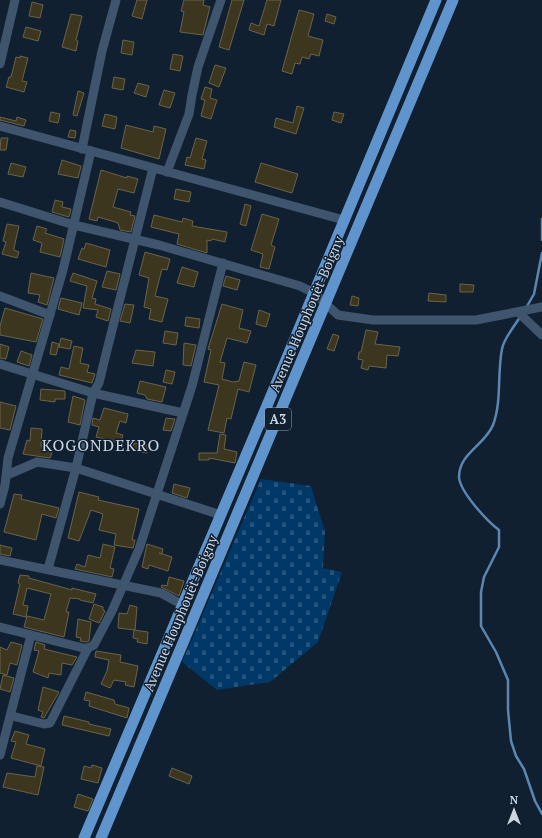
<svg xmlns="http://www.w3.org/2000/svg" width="542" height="838" viewBox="0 0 542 838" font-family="'PT Serif',serif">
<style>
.cemetery{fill:url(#cemetery-stones)}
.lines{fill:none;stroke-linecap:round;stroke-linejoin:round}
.stream{stroke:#5b86b1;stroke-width:2.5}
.building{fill:#3c361e;stroke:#6a6349}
.minor{stroke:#3f556d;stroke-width:9}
.trunk{stroke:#6094cc;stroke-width:11}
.labels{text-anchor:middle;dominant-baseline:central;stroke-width:3;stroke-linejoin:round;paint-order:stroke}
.shield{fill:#102031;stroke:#949fad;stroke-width:1}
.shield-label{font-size:13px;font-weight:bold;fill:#ccd6e2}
.street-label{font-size:14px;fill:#ccd6e2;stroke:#102031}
.quarter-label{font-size:16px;letter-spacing:1px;fill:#ccd6e2;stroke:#102031}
</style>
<defs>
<pattern id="cemetery-stones" width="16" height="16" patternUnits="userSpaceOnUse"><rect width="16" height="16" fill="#003868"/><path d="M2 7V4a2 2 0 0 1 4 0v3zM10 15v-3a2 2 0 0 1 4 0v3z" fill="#24547d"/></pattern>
</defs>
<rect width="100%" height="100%" fill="#102031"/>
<path class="cemetery" d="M261,479L311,486L325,532L323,568L342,572L318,642L270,682L217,690L182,662Z"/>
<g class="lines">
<g class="stream">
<path d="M542,219V240"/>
<path d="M526,308L534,294L542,253"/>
<path d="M520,317C514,327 504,338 502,349C497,374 502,401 493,425C485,445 459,453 459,477C460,492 487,521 499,530V547L484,577L481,592V626L496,652L508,680V710L511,741L516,756L524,769L535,801L542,814"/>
</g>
</g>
<g class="building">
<path d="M137,0H147L142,19L132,16Z"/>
<path d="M184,0H204L203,5L210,7L203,35L180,32L184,12L181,11Z"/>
<path d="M232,0H244L229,50L219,47Z"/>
<path d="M267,0H281L274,26L267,24L264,35L249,30L251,23L259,26Z"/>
<path d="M32,2L43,5L40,18L29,16Z"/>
<path d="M299,10L314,14L308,36L323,40L319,56L311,54L309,59L302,57L300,64L295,63L292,74L282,71Z"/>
<path d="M71,14L82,16L76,40L78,41L76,51L62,47Z"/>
<path d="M327,14L336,17L334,24L325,21Z"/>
<path d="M26,27L41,31L38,41L23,37Z"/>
<path d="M123,40L134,42L132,55L121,53Z"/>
<path d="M173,54L183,56L180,71L170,69Z"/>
<path d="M20,56L28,58L22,81L27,82L24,92L6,87L9,77H11L16,57L20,58Z"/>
<path d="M215,65L226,68L219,87L209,83Z"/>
<path d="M114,77L125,79L123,90L112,88Z"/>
<path d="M138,83L149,86L146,97L134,93Z"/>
<path d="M205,87L212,89L210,98L217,100L211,119L201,116L205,100L201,99Z"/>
<path d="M164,90L175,93L170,108L159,105Z"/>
<path d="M78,91L84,93L77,116L73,115Z"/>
<path d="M297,106L304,108L296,134L274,127L276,118L293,123Z"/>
<path d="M51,112L60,114L58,123L49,121Z"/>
<path d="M334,112L344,114L341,123L332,120Z"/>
<path d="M105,114L117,117L115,129L102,126Z"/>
<path d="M0,117L16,121L17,117L26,120L24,126L0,120Z"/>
<path d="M126,125L153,132L154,126L166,129L159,159L121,148Z"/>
<path d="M70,130L76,131L75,138L68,137Z"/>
<path d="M1,138H8L6,150H0Z"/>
<path d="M196,138L207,141L202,159L206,160L204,169L185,165L187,157L190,158Z"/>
<path d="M62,160L81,166L78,178L58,174Z"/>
<path d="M11,163L26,167L23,177L8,174Z"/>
<path d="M261,163L298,174L292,193L255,182Z"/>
<path d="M101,170L127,178V176L138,179L134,193L118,189L113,207L131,212L130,215L135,216L131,232L120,230L118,223L112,221L98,217L97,221L89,219Z"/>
<path d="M176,189L191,192L189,202L174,199Z"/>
<path d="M55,200L63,202L62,207L71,209L69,217L52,212Z"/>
<path d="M245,204L251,206L246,226L240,224Z"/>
<path d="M262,214L279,219L271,245L275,247L269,269L260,267L263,254L251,250Z"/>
<path d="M154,215L182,222L183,218L193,221L192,226L227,232L225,242L212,239L211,241L207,240V253L177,244L179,234L151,227Z"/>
<path d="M7,224L19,226L14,248V250L19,252L17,258L2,254L6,242L3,241Z"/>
<path d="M37,226L47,229L45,233L64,239L60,257L40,252L42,243L33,240Z"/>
<path d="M86,243L110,250L106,267L78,259L82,248L84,249Z"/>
<path d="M145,252L170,259L167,270L162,269L155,296L168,299L162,322L149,319L151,309L144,307L149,278L139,275Z"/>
<path d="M182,267L198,272L194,287L177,283Z"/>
<path d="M107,271L120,274L116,290L102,287Z"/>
<path d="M31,273L54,278L47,305L38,302L40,295L28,293Z"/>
<path d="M73,273L97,281L92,298L96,299L95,304L111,309L108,321L96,317L98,310L83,308L87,286L70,281Z"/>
<path d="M226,276L240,280L237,290L223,286Z"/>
<path d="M460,284L474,285L473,292H460Z"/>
<path d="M429,293L446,295V302L428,301Z"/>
<path d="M352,296L359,298L358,306L350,305Z"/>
<path d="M61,298L82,303L79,315L58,309Z"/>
<path d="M125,304L134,305L130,323L120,321Z"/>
<path d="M222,304L243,310L239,328L251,331L247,343L227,338L220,362L225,363L222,379L233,382L239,381L244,362L256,365L249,392L238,389L231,419L227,418L224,433L208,430L219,385L204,382L211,350L208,349Z"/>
<path d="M5,308L43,319L36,342L0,335V326Z"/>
<path d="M259,310L270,314L266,327L256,324Z"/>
<path d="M186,317L200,319L199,328L185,326Z"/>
<path d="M366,330L378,332L375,344L400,347L398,356L387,355L386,368L369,366L368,370L361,368L363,360L358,359L359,352H361Z"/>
<path d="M165,331L178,333L176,345L163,343Z"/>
<path d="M333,334L339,336L334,351L327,349Z"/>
<path d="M61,338L72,341L70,349L59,347Z"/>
<path d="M52,342L59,344L56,355L50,354Z"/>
<path d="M184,343L196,345L191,366L183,365Z"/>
<path d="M0,344L9,347L6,359L0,358Z"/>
<path d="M74,346L83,348L80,363L89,365L87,372L95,374L92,383L59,375L61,367L69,369Z"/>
<path d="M136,350L155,352L153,366L132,363Z"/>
<path d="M21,351L32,355L29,366L17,362Z"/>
<path d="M166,370L175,372L172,384L163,382Z"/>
<path d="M140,381L166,387L162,402L147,399L145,395L137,393Z"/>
<path d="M41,389L65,391V399H55V402L40,400Z"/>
<path d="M73,396L85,400L80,425L68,422Z"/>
<path d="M0,402L16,406L10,430L0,428Z"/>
<path d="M104,408L128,414L126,423L120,421L116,433L123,435L120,443L96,437L99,427L92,425L93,418L100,420Z"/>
<path d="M166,418L175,419L171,431L163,430Z"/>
<path d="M31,428L42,429L41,446L53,450L50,458L23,454L27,440L30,441Z"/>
<path d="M220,434L226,435L224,449L237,452L235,463L209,458V460H199V453H217Z"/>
<path d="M134,443L148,446L147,453L132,450Z"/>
<path d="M174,484L190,488L187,498L172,493Z"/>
<path d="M79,492L99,497L98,500L139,509L132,540H135L133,548L114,545L116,534L99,530L103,514L91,510L79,541L68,538Z"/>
<path d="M14,494L22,495L21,499L59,508L56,518L42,514L36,540L4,532Z"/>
<path d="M103,544L115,547L110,568L114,569L112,577L75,569L77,564L85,567L88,555L100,558Z"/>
<path d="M147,544L163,549L162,554L159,553L172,557L168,571L149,565L148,569L142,567Z"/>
<path d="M0,545L12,548L10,556L0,554Z"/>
<path d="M20,575L29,576V578L72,590V588L96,594L93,603L80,600V599L70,598L66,612H69L64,637L24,627L27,616L44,620L51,594L27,588L23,605L28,606L26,617L13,614L20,584L18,583Z"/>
<path d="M169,577L184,581L179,596L161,587L162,585L167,586Z"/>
<path d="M94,604L103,607V610L105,611L99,623L89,619Z"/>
<path d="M130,605L137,607L135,630L118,628L119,613L127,614Z"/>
<path d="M78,619L91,622L89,641L87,642L80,641L81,638L76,637Z"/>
<path d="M134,630L148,632L147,644L137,642L138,639L133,638Z"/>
<path d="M11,642L22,645L17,665L10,663L7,675L0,673V647L7,650Z"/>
<path d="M36,642L45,645L44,649L77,657L72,665L62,663L61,675L49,673L48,678L33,672L39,651L34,650Z"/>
<path d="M96,651L121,655L120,662L138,666L134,687L125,685L126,682L114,680L110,688L101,684L107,671L109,660L95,657Z"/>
<path d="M3,675L14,678L10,692L0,689Z"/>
<path d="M43,687L59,692L44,718L41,717L43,712L38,710Z"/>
<path d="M86,692L114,700L115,704L129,708L127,718L89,706L90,701L84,700Z"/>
<path d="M64,716L89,722V724L111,729L109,736L62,725Z"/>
<path d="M15,731L29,735L26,744L45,749L41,766L11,758L16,742L11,741Z"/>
<path d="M92,765L102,768L98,783L81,779L84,766L91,768Z"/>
<path d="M37,766L44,767L38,795L3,787L7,773L35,777Z"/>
<path d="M172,768L192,776L189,784L169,776Z"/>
<path d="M78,794L93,799L88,811L74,807Z"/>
</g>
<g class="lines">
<g class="minor">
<path d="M0,64L15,0"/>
<path d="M0,126L344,220"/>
<path d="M82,149L102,51L116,0"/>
<path d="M167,172L189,114L192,95L198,67L221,0"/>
<path d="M0,202L74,225L159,245L300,286L314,293L338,315L373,320H476L542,307"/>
<path d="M0,296L50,315"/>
<path d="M518,312L542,335"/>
<path d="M0,364L93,393L183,413"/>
<path d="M7,475L37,462L76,468L221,515"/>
<path d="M0,504L5,485L8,458L63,270L91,151"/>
<path d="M0,560L161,593L183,605"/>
<path d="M48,569L76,468L93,393L99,383L105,358L153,168"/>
<path d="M0,627L83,648H88L94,645L112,611L139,549L192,386L223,263"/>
<path d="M12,716L44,724L50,723L88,648"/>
<path d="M0,755L31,635"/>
</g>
<g class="trunk">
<path d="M84,838L266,408L436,0"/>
<path d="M101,838L453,0"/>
</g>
</g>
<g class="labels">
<rect class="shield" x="265" y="408" width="26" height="22" rx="3"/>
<g class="shield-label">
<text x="278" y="419">A3</text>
</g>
<g class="street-label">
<text transform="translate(306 314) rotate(-67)">Avenue Houphouët-Boigny</text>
<text transform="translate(180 613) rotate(-67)">Avenue Houphouët-Boigny</text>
</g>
<g class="quarter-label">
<text x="101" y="445">KOGONDEKRO</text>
</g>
</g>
<g transform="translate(514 810)" stroke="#102031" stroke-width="3" paint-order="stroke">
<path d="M0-3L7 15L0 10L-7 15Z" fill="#ccd6e2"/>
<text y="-6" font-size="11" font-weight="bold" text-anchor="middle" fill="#ccd6e2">N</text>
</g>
</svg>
